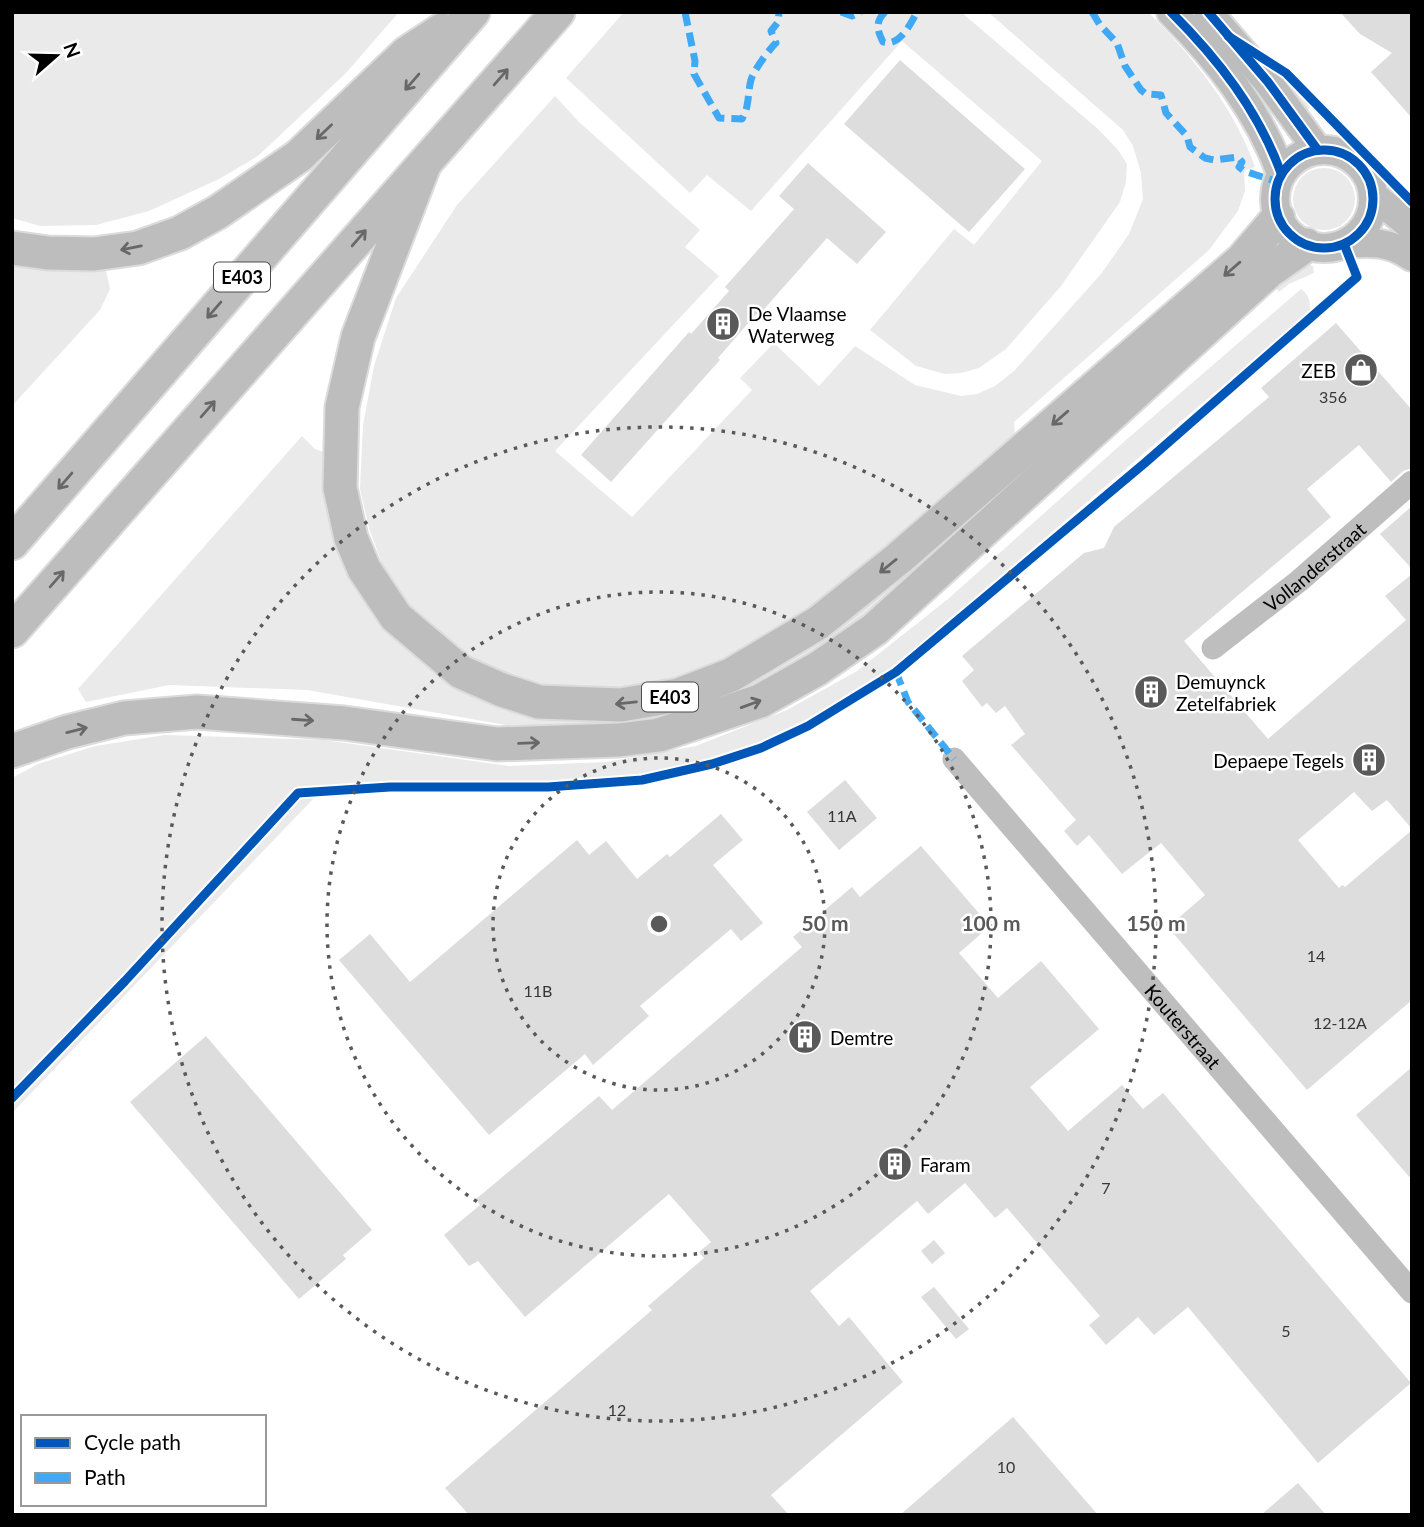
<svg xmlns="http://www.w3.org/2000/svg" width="1424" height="1527" viewBox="0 0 1424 1527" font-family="Lato,sans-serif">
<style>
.green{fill:#eaeaea}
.building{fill:#ddd}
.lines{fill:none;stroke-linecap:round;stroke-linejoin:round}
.major-casing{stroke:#dbdbdb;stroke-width:32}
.highway-casing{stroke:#dbdbdb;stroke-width:37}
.minor{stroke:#bebebe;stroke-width:23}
.major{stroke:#bdbdbd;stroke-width:28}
.highway{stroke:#bdbdbd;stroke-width:33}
.quiet{stroke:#3fa9f5;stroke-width:7;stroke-dasharray:14 7;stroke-linecap:butt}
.cycleway-casing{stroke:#fff;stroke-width:13}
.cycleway{stroke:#0057b8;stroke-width:9}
.oneway{stroke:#686868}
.ring{fill:none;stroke:#595959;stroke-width:3.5;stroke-dasharray:3.5 7}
.labels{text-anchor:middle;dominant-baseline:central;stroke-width:5;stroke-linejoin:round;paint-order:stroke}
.number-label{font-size:16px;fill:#373737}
.shield{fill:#fff;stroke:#4c4c4c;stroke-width:2}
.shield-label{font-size:18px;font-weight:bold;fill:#000}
.poi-label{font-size:19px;fill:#000;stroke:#fff;text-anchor:start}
.street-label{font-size:19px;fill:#000;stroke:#fff}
.centre{fill:#595959;stroke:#fff;stroke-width:3.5}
.ring-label{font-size:21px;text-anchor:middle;font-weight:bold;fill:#595959;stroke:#fff;stroke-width:5;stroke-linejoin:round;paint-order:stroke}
</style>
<rect width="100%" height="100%" fill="#fff"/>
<g class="green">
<path d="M12,12H399L346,73L258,156L219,179L149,211L96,225L40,226L12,218Z"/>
<path d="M624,12H961L1098,129L1118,150L1127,164L1126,182L1120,202L1061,286L1006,349L979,368L961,373L945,374L916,366L870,330L954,229L974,245L1042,161L902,41L751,211L707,175L690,193L566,78Z"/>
<path d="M988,12H1148C1192,55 1235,109 1255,167L1244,171L1245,191L1238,211L1209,250L1014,422L1015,436L826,602L745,654L689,677L608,692L544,687L494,672L451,648L412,609L382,564L369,528L360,489L363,425L374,366L396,298L457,205L555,96L579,122L700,230L685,247L719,276L555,451L632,517L752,390L740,378L774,343L819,386L855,346L915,385L961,396L977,394L995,386L1014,371L1101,274L1129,234L1143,199L1141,173L1133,146L1123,130Z"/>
<path d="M1286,78L1313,105L1301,116L1277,81Z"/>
<circle cx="1324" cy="199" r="31"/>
<path d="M12,259L105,266L110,289L100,310L12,406Z"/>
<path d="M1306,264L1313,266L1314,273L1289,284L1279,292L1269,279Z"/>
<path d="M1301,289C1310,296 1310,301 1310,311L900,662L844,701L762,743L718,759L643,776L585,783H430L326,787V796L315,797L12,1113V778L38,764L95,746L165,735L324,740L509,766L606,762L696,746L787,710L857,671L948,599L1126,440Z"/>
<path d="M302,436L315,449L326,453L370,608L426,665L473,694L679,707L1023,464L1031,475L864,621L795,666L742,693L625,728L529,729L307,690L169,685L86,702L78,689Z"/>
</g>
<g class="building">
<path d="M1340,12H1412V118L1371,72L1392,53L1360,34Z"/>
<path d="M900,60L1025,169L969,232L844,124Z"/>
<path d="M808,163L886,232L857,264L827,238L758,316L756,314L718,358L720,360L611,482L581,455L689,332L691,334L729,291L725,287L794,209L779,196Z"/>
<path d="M1336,323L1412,410V468L1403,471L1391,482L1359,445L1307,489L1331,517L1184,641L1268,739L1406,620L1385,596L1412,574V829L1387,800L1372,811L1354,792L1298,840L1339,888L1342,885L1345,887L1412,830V1000L1307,1090L1168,927L1205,895L1161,843L1122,874L1089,835L1077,846L1064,831L1076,820L1011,745L1025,734L1005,706L996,713L987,703L982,707L962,681L974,670L962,656L1084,553L1104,548L1114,527L1269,397L1261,388Z"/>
<path d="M1412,506V569L1380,534Z"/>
<path d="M845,780L877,818L839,850L807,812Z"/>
<path d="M721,814L743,840L713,865L763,923L741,941L731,929L640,1006L649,1016L593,1065L585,1054L489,1135L339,960L370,934L410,982L577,840L589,855L606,841L637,879L667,854L670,857Z"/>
<path d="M921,846L990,926L959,953L998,998L1041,961L1099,1029L1030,1087L1068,1131L1122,1085L1143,1109L1163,1093L1411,1383L1318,1463L1188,1307L1154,1335L1138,1317L1106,1345L1089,1325L1100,1316L1007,1208L995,1218L965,1183L928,1214L917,1201L810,1291L839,1326L849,1317L903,1382L771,1495L789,1515H469L445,1488L652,1310L648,1306L704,1258L699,1252L711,1242L669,1194L525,1317L478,1261L469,1266L444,1235L480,1205L476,1199L599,1096L612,1110L802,947L793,937L852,887L860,897Z"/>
<path d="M206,1036L372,1230L343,1255L346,1259L299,1299L130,1102Z"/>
<path d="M1412,1067V1180L1356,1115Z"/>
<path d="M934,1240L945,1253L932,1264L921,1251Z"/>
<path d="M934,1287L969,1329L956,1339L921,1297Z"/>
<path d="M1013,1417L1098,1515H900Z"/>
<path d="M1298,1483L1326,1515H1261Z"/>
</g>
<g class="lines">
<g class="major-casing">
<g id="major">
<path d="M1171,12C1218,59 1258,110 1281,173"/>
<path d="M1208,12L1268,82L1317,149"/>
<circle cx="1324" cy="199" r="49"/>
<path d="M1374,196L1412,227"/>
<path d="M1344,244C1371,242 1389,241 1412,257"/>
</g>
</g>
<g class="highway-casing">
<g id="highway">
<path d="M424,165L358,337L342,407L340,488L351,538L364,569L396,617L461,672L502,690L539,702L621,705L679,695L731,675L818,623L899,558L1242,260L1278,218"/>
<path d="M12,248L48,253L94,254L138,248L180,233L218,212L299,156L407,53L442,30"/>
<path d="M12,543L473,12"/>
<path d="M12,631L558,12"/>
<path d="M12,751L67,732L124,718L197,712L344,723L497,744L619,740L659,735L760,701L817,669L875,629L1269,271L1306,245"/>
</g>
</g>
<g class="minor">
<path id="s1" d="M1213,648L1299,581L1412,482"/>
<path id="s2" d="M954,759L1412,1292"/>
</g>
<use href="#major" class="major"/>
<use href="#highway" class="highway"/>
<g class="quiet">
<path d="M685,12L695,61L694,74L719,118L742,119C750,105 747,95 751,80C752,73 770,48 776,43L771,31L778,22L779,12"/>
<path d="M841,12L852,16L861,12"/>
<path d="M885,12C875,22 877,30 883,42C899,47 910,25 917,12"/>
<path d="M1092,12L1100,25L1117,43L1125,66L1141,90L1146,94L1161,95L1166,113L1187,136L1190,147L1205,158L1214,160L1238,157L1242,162L1239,167L1244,171L1278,182"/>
<path d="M896,672L908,702L954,759"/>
</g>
<g class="cycleway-casing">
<g id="cycleway">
<path d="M1171,12C1218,59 1258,110 1281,173"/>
<path d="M1208,12L1268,82L1317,149"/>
<path d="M1228,36L1286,73L1412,202"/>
<circle cx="1324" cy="199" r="49"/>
<path d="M12,1098L125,981L298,793L390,787H548L642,780L712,764L761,748L808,726L896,672L1146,462L1357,277L1344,244"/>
</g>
</g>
<use href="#cycleway" class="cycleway"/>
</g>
<defs><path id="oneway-shaft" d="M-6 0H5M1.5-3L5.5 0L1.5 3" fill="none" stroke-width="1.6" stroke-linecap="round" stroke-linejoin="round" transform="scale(1.75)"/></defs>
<g class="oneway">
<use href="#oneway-shaft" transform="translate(501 77) rotate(-49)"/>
<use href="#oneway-shaft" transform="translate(412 82) rotate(131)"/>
<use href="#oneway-shaft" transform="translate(324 132) rotate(136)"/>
<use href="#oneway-shaft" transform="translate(359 238) rotate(-49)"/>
<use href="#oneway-shaft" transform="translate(131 248) rotate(169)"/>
<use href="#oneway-shaft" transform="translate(1232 269) rotate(139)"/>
<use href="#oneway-shaft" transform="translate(214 310) rotate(131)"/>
<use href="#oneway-shaft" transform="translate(208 409) rotate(-49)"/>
<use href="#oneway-shaft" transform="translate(1060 418) rotate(139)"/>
<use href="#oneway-shaft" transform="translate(65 481) rotate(131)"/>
<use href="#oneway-shaft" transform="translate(888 566) rotate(141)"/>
<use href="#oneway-shaft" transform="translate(57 579) rotate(-49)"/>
<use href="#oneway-shaft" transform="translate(626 703) rotate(174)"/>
<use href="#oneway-shaft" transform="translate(751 704) rotate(-20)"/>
<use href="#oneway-shaft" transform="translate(303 720) rotate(4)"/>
<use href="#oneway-shaft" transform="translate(77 730) rotate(-14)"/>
<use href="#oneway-shaft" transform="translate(529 743) rotate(-2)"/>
</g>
<g class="ring">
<circle cx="659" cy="924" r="166"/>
<circle cx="659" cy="924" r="332"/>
<circle cx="659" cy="924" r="497"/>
</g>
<defs>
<g id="building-disc" transform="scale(1.75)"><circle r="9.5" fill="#595959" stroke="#fff"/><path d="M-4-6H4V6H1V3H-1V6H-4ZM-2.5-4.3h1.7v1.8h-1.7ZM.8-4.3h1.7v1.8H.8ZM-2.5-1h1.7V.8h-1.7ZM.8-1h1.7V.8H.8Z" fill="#fff"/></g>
<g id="shop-disc" transform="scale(1.75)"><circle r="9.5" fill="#595959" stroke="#fff"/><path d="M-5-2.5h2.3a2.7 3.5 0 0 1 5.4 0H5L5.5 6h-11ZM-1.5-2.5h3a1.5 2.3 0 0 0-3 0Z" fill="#fff"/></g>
</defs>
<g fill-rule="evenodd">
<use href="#building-disc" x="723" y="324"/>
<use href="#shop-disc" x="1361" y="370"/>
<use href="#building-disc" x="1151" y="692"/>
<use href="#building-disc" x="1369" y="760"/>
<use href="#building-disc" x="805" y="1037"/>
<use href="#building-disc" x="895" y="1164"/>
</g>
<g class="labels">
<g class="number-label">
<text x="1333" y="396">356</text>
<text x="842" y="815">11A</text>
<text x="1316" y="955">14</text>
<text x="538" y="990">11B</text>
<text x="1340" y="1022">12-12A</text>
<text x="1106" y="1187">7</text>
<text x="1286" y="1330">5</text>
<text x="617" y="1409">12</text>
<text x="1006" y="1466">10</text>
</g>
<g class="shield">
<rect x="214" y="262.5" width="56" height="29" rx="5"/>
<rect x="642" y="682.5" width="56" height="29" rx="5"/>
</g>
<g class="shield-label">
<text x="242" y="277">E403</text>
<text x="670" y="697">E403</text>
</g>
<g class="poi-label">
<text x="748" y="313">De Vlaamse<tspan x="748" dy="22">Waterweg</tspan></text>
<text x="1336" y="370" text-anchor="end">ZEB</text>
<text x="1176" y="681">Demuynck<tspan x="1176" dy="22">Zetelfabriek</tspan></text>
<text x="1344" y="760" text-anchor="end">Depaepe Tegels</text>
<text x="830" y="1037">Demtre</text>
<text x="920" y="1164">Faram</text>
</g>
<g class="street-label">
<text stroke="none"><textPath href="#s1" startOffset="130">Vollanderstraat</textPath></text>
<text stroke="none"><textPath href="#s2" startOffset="352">Kouterstraat</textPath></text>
</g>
</g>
<circle cx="659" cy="924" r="10" class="centre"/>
<g class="ring-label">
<text x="825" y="931">50 m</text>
<text x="991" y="931">100 m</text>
<text x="1156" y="931">150 m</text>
</g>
<rect width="1424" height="1527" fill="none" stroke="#000000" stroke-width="28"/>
<rect x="21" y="1415" width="245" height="91" fill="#ffffff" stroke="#999999" stroke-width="2"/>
<rect x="35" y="1438" width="35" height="10" fill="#0057b8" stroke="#999999" stroke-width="2"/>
<text x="84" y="1450" font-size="21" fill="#000000">Cycle path</text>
<rect x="35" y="1473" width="35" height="10" fill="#3fa9f5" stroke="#999999" stroke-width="2"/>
<text x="84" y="1485" font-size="21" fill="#000000">Path</text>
<g transform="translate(56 56) rotate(70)" stroke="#ffffff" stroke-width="5" paint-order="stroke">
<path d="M0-5L12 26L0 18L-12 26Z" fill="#000000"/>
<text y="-10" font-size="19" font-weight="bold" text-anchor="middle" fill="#000000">N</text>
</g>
</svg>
